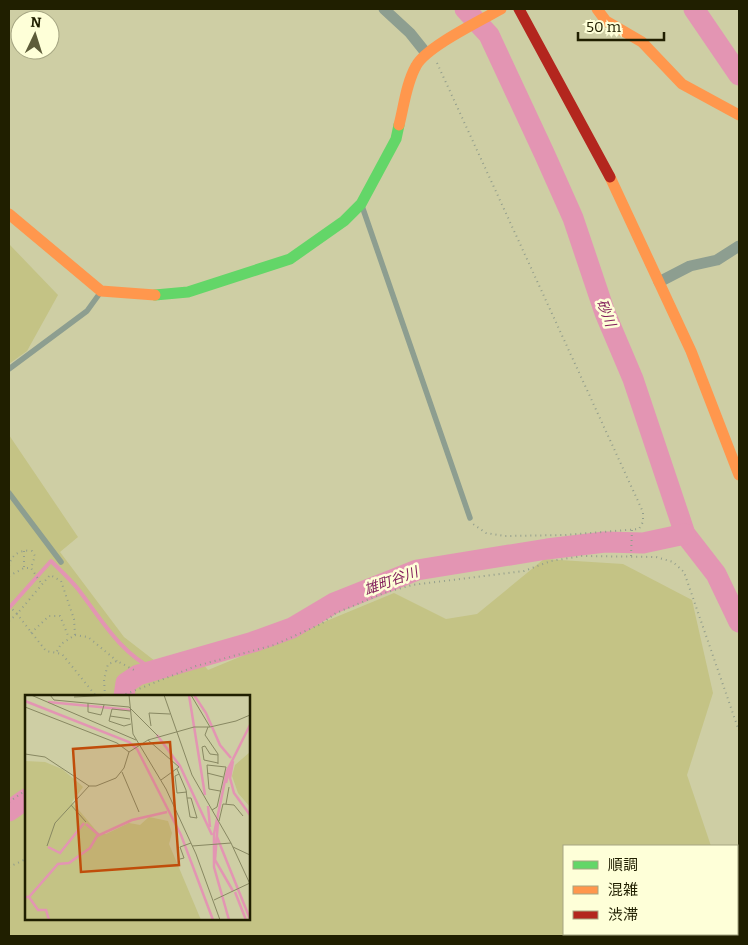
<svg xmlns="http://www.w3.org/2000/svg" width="748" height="945" viewBox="0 0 748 945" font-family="Bitter,'Noto Sans JP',serif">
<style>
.green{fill:#c4c385;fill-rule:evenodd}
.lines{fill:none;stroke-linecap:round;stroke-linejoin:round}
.stream{stroke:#e395b3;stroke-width:4}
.river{stroke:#e395b3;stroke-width:21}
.path{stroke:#939e8c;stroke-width:2;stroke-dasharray:1 4;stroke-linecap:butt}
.lane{stroke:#8d9e90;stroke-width:5.5}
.street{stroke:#8d9e90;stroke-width:11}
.fast{stroke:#63d668;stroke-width:11}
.slow{stroke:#ff974d;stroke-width:11}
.jam{stroke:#b3261e;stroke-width:11}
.labels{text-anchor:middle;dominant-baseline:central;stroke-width:5;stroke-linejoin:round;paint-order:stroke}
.water-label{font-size:14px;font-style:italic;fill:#821f5b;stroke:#feffd8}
.inset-river{fill:none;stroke:#e395b3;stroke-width:2.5}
.inset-road{fill:none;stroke:#888862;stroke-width:1}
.view{fill:#c04d0a;fill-opacity:0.15;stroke:#c04d0a;stroke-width:2.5}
.inset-edge{fill:none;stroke:#201f00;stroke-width:2.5}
</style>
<rect width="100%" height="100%" fill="#cecea4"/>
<g class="green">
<path d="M9,244L58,295L27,351L9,364Z"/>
<path d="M9,435L78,537L60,552L124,637L155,661L192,651L208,670L394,593L446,619L477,614L544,559L623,564L692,600L713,693L687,775L711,846H564V934H737V923L739,936H9ZM26,696H249V919H26Z"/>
</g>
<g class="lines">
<path class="stream" d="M9,608L51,561C60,570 70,579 78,589C101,619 120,653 155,670"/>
<g class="river">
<path d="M465,9L489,35L544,153L573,218L605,313L633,379L685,534L716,574L739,622"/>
<path d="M694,9L739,75"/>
<path d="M124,696L126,683L138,675L253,642L292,628L334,603L417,570L547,549L605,542L643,543L685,534"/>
<path d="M9,811L26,799"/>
</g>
<g class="path">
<path d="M437,63L643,512V522L639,529L565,535L505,536L486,533L473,524"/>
<path d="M631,556L632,529"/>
<path d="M9,566C11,555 20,549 32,551L35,556L31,568L41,583"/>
<path d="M24,567V550"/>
<path d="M9,576L24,568H31"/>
<path d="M9,606L17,614L50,575L61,581L74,619L75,635L61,644L56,653"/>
<path d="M9,621L17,614L46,651L62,654L96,696"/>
<path d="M31,633L49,616H60L69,638"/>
<path d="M75,635L88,637L117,661"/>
<path d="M105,696L104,679L108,664L117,661L134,670"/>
<path d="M121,696L196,666L274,645L321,624L336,613L384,593L412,585L524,571L551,561L582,556L656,557L673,562L684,572L739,731"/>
<path d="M9,802L26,790"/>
<path d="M9,867L26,859"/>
</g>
<g class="lane">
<path d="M362,206L470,518"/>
<path d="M9,369L87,311L100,293"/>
<path d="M9,493L61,562"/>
</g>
<g class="street">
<path d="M384,9L410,33L426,53"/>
<path d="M659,282L690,266L717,260L739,246"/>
</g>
<path class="fast" d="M155,295L188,292L290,259L344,221L361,204L396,139L399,125"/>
<g class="slow">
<path d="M597,9L606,21L642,42L682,84L739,115"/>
<path d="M399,125C404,106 406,84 416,66C426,47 480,21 501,9"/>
<path d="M610,177L691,351L739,475"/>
<path d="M9,214L101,291L155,295"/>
</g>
<path class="jam" d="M519,9L610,177"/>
</g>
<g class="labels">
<g class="water-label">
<text transform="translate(606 313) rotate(69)">砂川</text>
<text transform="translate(391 581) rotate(-20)">雄町谷川</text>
</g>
</g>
<g transform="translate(25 695)">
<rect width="225" height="225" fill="#cecea4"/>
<path d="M225,57V112L213,98L207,81L210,70ZM0,66L20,67L37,74L55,89L58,92L47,107L74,139H81L104,128L115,130L124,122L143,126L147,138L144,149L176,225H0Z" fill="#c4c385"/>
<path class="inset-river" d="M164,0L180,100M169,0L181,18L195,50L206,63M0,6L104,47L112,54L156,140L188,225M23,7L106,15M132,40L155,71L187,140M208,66L205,83L209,98L225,120M201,88L205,72M183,111L185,132M193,127L190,165L208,196M61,129L74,140M192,142L225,224M23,152L35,158L59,128M210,197L221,225M0,202H4L33,169L44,168L65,153L72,141L107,125L142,117M4,202L13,215H21L24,225M204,225L189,172V139L202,76L225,30"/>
<path class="inset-road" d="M6,0L111,45M25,0L29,5L104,12L133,41M104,0L108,39L141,94L171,159L195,225M139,0L167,80L206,148L225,189M166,0L185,32M49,2L89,0M63,8V17L76,20L79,10M0,12L92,48L104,57M105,16L87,14L84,26L99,31L106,29M85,21L105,24M126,31L124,18L145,19M183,32L180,40L193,59V69M123,45L154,72L136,85M0,59L20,62L64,91H71L91,83L99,73L104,57L123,45L169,32H185L211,26L225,20M193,68L179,65L177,52L180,51L185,59L193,60M152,74L161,95L162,103L165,122L172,123L166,103H162M97,77L114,117M182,78L198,82M154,79L150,81L152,98L162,97M201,109L204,92M46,110L61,127M187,115L192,112L201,72L182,70L184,94L195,96M194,126L198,109L209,110L218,121M22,151L30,128L64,91M167,151L206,148M208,152L225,160M155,164L159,163L155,152L166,148M189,205L225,188"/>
<path class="view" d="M145,47L154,170L56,177L48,54Z"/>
<rect width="225" height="225" class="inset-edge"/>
</g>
<rect width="748" height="945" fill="none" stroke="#201f00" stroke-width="20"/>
<rect x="563" y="845" width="175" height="90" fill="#feffd8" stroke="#a5a582"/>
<rect x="573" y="861" width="25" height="8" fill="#63d668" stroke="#a5a582"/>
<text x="608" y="870" font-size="15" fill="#201f00">順調</text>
<rect x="573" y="886" width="25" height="8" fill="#ff974d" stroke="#a5a582"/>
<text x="608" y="895" font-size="15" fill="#201f00">混雑</text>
<rect x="573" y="911" width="25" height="8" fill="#b3261e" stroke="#a5a582"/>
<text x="608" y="920" font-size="15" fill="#201f00">渋滞</text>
<g transform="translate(35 35) rotate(4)"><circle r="24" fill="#feffd8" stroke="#a5a582"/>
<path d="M0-4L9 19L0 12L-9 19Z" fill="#5d5c39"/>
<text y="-8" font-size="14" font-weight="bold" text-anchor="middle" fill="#201f00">N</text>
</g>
<path d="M578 32v8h86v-8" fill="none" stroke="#201f00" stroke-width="2.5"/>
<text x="586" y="32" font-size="15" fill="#201f00" stroke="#feffd8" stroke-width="4" paint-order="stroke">50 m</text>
</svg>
